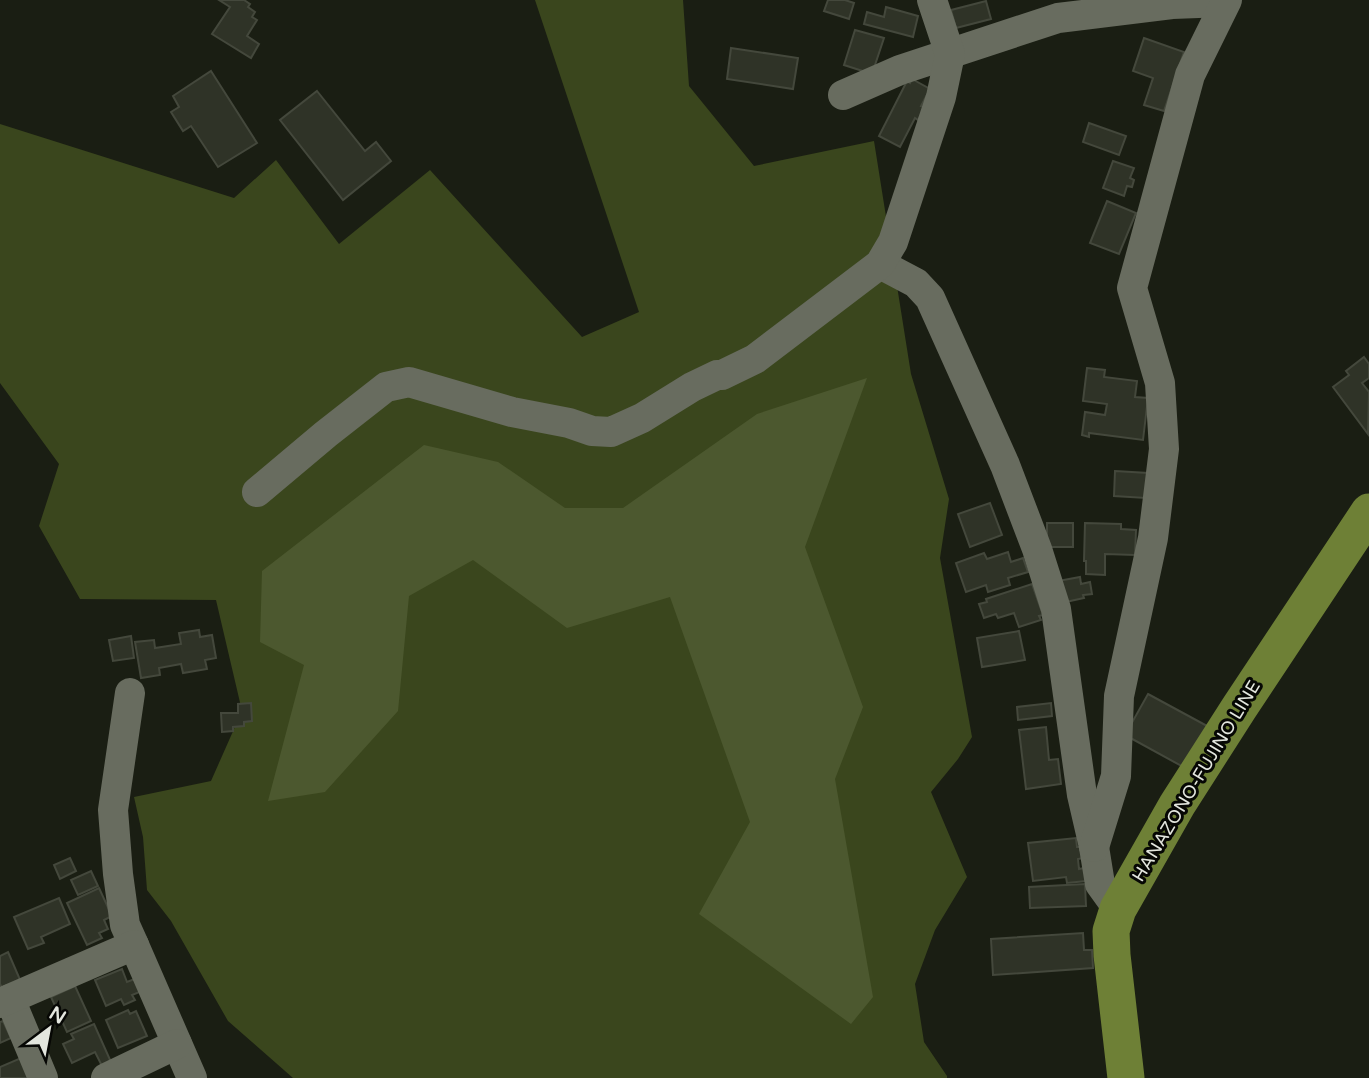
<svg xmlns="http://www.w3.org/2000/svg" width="1369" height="1078" viewBox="0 0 1369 1078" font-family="'Varela Round',sans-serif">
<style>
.forest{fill:#3a461d}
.water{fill:#4c582f}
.building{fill:#2f3327;stroke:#44483c;stroke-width:2}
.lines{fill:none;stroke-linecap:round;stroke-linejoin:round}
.minor{stroke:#686c5f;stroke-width:30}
.major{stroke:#6e8036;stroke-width:37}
.labels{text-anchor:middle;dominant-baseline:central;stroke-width:6;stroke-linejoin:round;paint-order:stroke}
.street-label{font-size:18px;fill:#e3e6de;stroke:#060704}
</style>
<rect width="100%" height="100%" fill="#1a1e13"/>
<path class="forest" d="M535,0H683L689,86L754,166L874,141L911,374L949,499L940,558L972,737L958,759L931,792L967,877L935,930L915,984L924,1042L947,1076V1078H293L228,1021L171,921L147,890L143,837L134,797L211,781L242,711L216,600L80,599L39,526L59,464L0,383V124L234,198L276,160L339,244L430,170L582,337L639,312Z"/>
<path class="water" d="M867,378L805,547L863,707L835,779L873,997L851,1024L699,914L750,822L670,597L567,628L473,560L409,596L398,711L325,792L268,801L304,665L260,642L262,571L424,445L498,462L565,508H623L757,414Z"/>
<g class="building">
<path d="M219,0H244L250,4L248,7L255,12L252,17L257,20L247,36L259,44L251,58L212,34L230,7Z"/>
<path d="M828,0H845L854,3L849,19L824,11Z"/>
<path d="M986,1L991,19L956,28L951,10Z"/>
<path d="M886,7L918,16L913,37L864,24L867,12L884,17Z"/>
<path d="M855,30L884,38L872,74L844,65Z"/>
<path d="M1144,38L1184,52L1164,111L1144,105L1153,78L1133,71Z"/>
<path d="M731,48L798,58L793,89L727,79Z"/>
<path d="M211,71L257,143L218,167L191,126L183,131L171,112L179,107L173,96Z"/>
<path d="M912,79L930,89L921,106L925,107L918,120L915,118L900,147L879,136L907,81L910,83Z"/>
<path d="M317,91L365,151L376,142L391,161L343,200L280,120Z"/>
<path d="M1089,123L1126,136L1119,155L1083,142Z"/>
<path d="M1113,161L1134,168L1130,178L1134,180L1132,187L1127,186L1124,196L1103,188Z"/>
<path d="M1107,201L1136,213L1119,254L1090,243Z"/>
<path d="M1364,357L1369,364V378L1362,383L1369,392L1368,434L1333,387L1349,375L1346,371Z"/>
<path d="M1087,368L1105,370L1104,377L1137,381L1135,397L1148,398L1143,440L1089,433V437L1082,435L1085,412L1105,415L1107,404L1083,401Z"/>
<path d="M1115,471L1148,473L1146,498L1114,496Z"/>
<path d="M990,503L1002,535L970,547L958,514Z"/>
<rect x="1047" y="523" width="26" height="24"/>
<path d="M1085,523L1121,524V529L1136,530L1135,555L1105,554V575L1086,574V561H1084Z"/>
<path d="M1008,552L1011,562L1023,558L1028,572L1008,578L1010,585L988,592L986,585L966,592L956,563L984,553L987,559Z"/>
<path d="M1080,577L1081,584L1090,582L1092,594L1083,595L1084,598L1061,603L1058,581Z"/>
<path d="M1032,584L1043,615L1039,616L1041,620L1019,627L1014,613L998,618L996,614L984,618L979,604L987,602L986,599Z"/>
<path d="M199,630L200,637L212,635L216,658L205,660L207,669L183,673L181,664L159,668L160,675L141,678L135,642L154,640L155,648L181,644L179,633Z"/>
<path d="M1019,631L1025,660L982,667L977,638Z"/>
<path d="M131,636L134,658L113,661L109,640Z"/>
<path d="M1148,694L1209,727L1187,769L1125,735Z"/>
<path d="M251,703L252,721L244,722V726L233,727V731L222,732L221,713H238V704Z"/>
<path d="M1051,703L1052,716L1018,720L1017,707Z"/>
<path d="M1046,727L1049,760L1058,759L1061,784L1026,789L1019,730Z"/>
<path d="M1076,838L1077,847H1081L1083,858L1078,859L1079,869L1084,868L1086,881L1067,883L1066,877L1033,881L1028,843Z"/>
<path d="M70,858L76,871L60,879L54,865Z"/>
<path d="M91,871L98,886L78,895L71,880Z"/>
<path d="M1085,884L1086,906L1030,908L1029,887Z"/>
<path d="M99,888L112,916L104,920L108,929L99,933L102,938L87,945L67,903Z"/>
<path d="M59,898L70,924L41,937L44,943L28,949L14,917Z"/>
<path d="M1083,933L1084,950H1092L1093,968L993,975L991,939Z"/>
<path d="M8,952L21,982L3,990L0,984V956Z"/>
<path d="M122,969L127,982L137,978L142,991L132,995L135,1000L124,1005L121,999L106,1006L95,980Z"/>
<path d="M75,986L91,1021L67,1032L51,997Z"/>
<path d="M128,1010L130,1014L136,1011L147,1036L118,1048L106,1020Z"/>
<path d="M3,1021L11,1038L0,1043V1022Z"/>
<path d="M94,1024L111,1062L102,1066L95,1052L72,1063L63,1044L74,1039L71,1034Z"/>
<path d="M21,1058L29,1078H0V1067Z"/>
</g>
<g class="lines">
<g class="minor">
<path d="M843,95L900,70L1058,18L1172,4L1225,2"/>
<path d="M880,264L916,283L930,298L1005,465L1037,549L1056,609L1082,795L1094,847L1100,884L1118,909"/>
<path d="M257,492L326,434L386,387L409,382L512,412L569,423L592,431L611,432L642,418L692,387L717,375H722L755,359L880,264L893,242L941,97L950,54L932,0"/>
<path d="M130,693L113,810L118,874L125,925L134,945"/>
<path d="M1094,847L1116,776L1119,696L1153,538L1164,449L1160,383L1132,288L1190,75L1227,0"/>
<path d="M10,999L43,1078"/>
<path d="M0,1003L134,945L192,1078"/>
<path d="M106,1078L177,1044"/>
</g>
<path class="major" d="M1126,1078L1112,955L1111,931L1118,909L1177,805L1239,708L1369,512"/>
</g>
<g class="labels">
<g class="street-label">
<text transform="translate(1196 781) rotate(-59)">HANAZONO-FUJINO LINE</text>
</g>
</g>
<g transform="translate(49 1029) rotate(32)" stroke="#060704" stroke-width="5" paint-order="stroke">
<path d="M0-5L12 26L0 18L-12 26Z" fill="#e3e6de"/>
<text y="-10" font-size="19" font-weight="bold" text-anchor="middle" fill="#e3e6de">N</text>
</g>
</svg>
